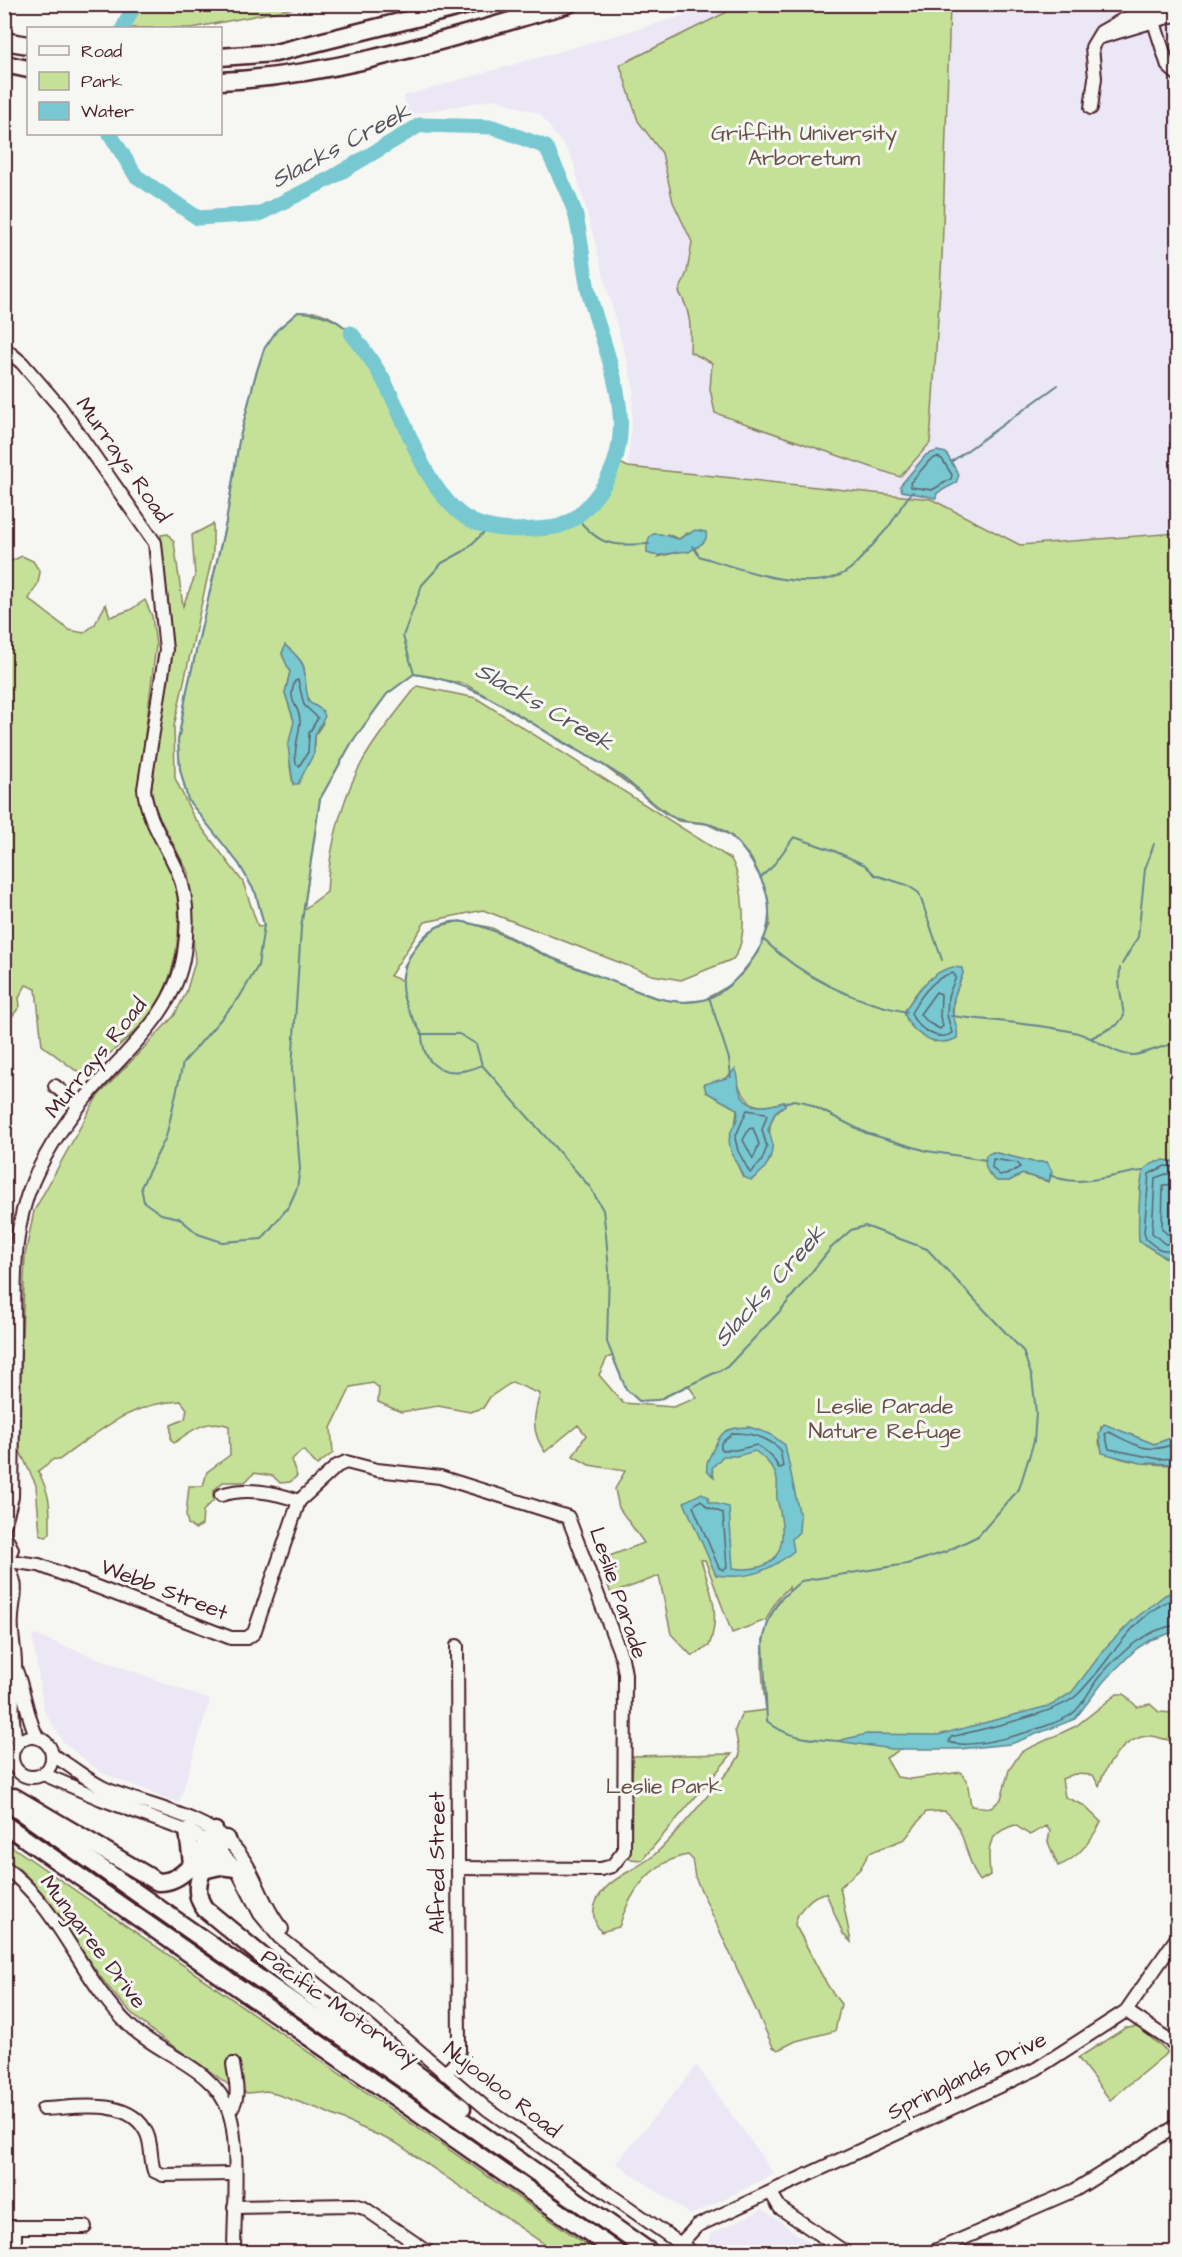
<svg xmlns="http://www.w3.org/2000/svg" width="1182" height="2257" viewBox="0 0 1182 2257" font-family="'Architects Daughter',sans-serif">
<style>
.built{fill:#ebe7f4}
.green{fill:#c5e198;stroke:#888062;stroke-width:1.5;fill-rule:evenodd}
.water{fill:#77c8d1;stroke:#65848f;stroke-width:1.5}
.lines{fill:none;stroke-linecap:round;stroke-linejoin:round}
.shore{stroke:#5c636d;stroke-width:1.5}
.stream{stroke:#65848f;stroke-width:2}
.river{stroke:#77c8d1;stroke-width:15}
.minor-casing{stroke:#4a1f2b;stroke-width:16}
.highway-casing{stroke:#4a1f2b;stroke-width:21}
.minor{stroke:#f6f6f2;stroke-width:12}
.highway{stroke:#f6f6f2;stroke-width:16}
.labels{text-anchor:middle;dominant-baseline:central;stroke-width:6;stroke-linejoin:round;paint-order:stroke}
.park-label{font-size:22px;fill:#695046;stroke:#f6f6f2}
.street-label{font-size:22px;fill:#4a1f2b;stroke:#f6f6f2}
.water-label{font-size:24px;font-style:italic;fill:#58525d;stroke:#f6f6f2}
</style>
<rect width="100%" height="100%" fill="#f6f6f2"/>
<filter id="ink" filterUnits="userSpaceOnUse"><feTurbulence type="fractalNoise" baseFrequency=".0167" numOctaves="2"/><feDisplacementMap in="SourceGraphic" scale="12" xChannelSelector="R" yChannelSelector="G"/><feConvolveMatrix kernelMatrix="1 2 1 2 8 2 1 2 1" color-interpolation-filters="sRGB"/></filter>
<g filter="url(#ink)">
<g class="built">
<path d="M721,5H1177V533L1020,545L931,499L628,467L634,388L572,157L540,114L495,99L407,115L404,96Z"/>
<path d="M32,1634L210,1700L179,1803L102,1773L64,1743L44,1711Z"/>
<path d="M697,2066L774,2174L691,2215L616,2163Z"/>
<path d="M763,2209L822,2252H725L709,2242L711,2234Z"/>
</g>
<g class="green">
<path d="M135,5V4L310,5L192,28H123Z"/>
<path d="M741,5H950L942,256L930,443L900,477L715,413L710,389L712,363L690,352C691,329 691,311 679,292L687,272L692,242L673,202L662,153L638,121L620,65Z"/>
<path d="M298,312C305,313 314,311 320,313C339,319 351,333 362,347C419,421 416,541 540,529C580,525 601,496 616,461L628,467L931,499L1020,545L1177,533V1162H1156L1140,1187L1139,1241L1166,1258L1177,1252V1436L1154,1444L1124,1432L1101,1427C1100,1432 1098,1441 1100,1446C1108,1462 1161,1466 1177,1464V1614L1154,1624L1070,1709L916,1740L886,1758L897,1777L911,1779L961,1772L967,1780L971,1806L991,1808L1001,1799L1009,1770L1021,1752L1076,1726L1117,1694H1124L1137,1707L1150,1704L1159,1712L1173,1713L1177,1708V1739C1168,1743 1160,1736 1150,1736C1124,1736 1105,1766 1099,1786L1093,1775L1074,1774L1062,1779L1065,1797L1083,1805L1101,1822C1091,1841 1078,1859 1058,1866L1048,1842L1050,1831L1046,1826L1030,1835L1015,1825C986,1834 988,1847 990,1875L980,1881C964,1859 967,1828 945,1811L926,1812L905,1839L869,1853L860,1869L840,1887L851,1942L843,1934L826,1893C812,1894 796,1912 795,1925C811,1952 822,1981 841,2004L835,2031L796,2041L778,2050L773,2047L695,1877L692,1859L688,1855C651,1861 629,1893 619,1927L601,1932C593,1921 591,1911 598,1898C609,1878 636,1870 653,1856C681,1831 707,1795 733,1766L740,1755L735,1730L742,1713L766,1710C761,1669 755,1622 789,1591V1587L777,1599L766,1620L732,1633L705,1560H701C711,1592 721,1613 709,1646L692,1656L671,1634L659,1576L611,1594L599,1560L644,1543L619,1508L615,1489L625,1471L589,1465L573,1456L586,1435L578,1425L545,1452C531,1432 533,1417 540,1394L512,1382L490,1397L483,1408L470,1412L438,1406L401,1412L378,1402L379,1388L373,1383L351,1387L331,1428L333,1453L317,1465L303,1450L291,1460L297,1476L290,1482L280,1483L273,1476L254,1473L245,1482H223L213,1491V1501L203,1511L202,1525L195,1529L188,1524L186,1515L189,1486H203L207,1472L230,1455L229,1426C209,1417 190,1431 174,1443L171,1440V1425L185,1419L187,1409L181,1401C131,1402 98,1432 59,1460L54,1459L38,1471C51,1497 50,1504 50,1533L46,1537L40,1534L36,1485L18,1447L25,1255L34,1211L97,1097L174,1016L186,993L195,962L188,872L158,815L151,793L172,639L161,535L168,534L174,542L183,606L195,576L192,535L213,524V553L174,726L175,778L193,816L243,882L258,927L264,926L256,894L239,864L188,800L180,769L178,741L187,690L226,522L239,441L255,377L264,349L277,330ZM687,533L698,547L658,557L667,534L679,539ZM285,645C318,673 297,670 308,699C312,707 319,715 323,723L315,735V746L293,784L290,766L294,721L285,693L290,672L282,654ZM414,674L465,684L600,763L678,821L707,824L732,836L751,858L762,880L768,898L770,924L758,952L744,972L730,985L704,1000L680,1002L655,998L548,956L492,928L460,921L436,927L418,944L404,966L403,981L390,976L425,922L483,910L652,975L681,980L733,959C750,939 743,880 731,859L476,698L417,686C401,707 384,727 370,749C344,788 329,846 327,892L304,909L320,799L352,742L387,694ZM963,973L954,997L953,1016L935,1042C922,1035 909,1027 904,1012C924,981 926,975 963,973ZM731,1074C749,1101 747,1113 784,1102L785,1105C762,1121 772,1137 770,1160L756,1177H743L732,1153L737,1109L706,1092ZM993,1152L1033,1162H1047L1051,1176L1049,1182L1022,1174L1009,1181H997L989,1175ZM612,1356L626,1389L639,1401L658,1400L688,1385L697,1398L673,1407L623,1403L599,1375L607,1358Z"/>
<path d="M22,556L33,561L40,572L38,583L29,599L69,630L84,633L95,624L106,604L110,617L130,610L145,600L152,616L156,645L138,793C143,822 164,845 172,873C186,922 178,981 145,1021C128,1040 106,1056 87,1073L75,1070L42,1045L36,989L26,985L19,998L20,1006L5,1026L4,559L7,563Z"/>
<path d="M732,1754L642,1860L630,1859L633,1756Z"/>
<path d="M4,1841L597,2252H556L396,2143L319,2109L267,2091L247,2093L231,2087C194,2057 150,2036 119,2000C76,1952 59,1898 5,1857Z"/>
<path d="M1138,2027L1168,2052L1110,2100L1078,2058L1125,2028Z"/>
</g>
<g class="water">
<path d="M937,451L946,453L959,475L956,483L937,493L936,498L902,491L900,486L926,455Z"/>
<path d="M695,530L706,532C709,544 696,546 689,552C674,549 661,560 647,553C646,523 662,536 679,539Z"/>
<path d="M285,645C314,670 300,671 309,702L322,710L325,716L315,735L314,753L298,784H293L288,746L294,721L285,693L290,672L282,654Z"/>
<path d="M953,967L962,968L963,973C959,986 950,1001 953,1015C955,1025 959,1027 957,1038C937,1049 910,1034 904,1012C916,993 930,972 953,967Z"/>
<path d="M735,1069C739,1075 738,1081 739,1088C745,1112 767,1107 784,1102L785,1105L775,1112L768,1130C778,1149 769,1169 751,1180L743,1177C739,1165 726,1149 730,1135C732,1125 740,1121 737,1109L706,1092L704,1084L727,1078Z"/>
<path d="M993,1152L1033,1162H1047L1052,1171L1049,1181L1022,1174L1009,1181H997C988,1174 983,1168 986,1155Z"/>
<path d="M1164,1160L1178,1162L1177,1252L1166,1258L1139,1241C1138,1228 1139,1179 1144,1170C1147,1164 1158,1162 1164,1160Z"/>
<path d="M1104,1424L1154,1444L1177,1436V1464L1141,1463L1102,1453L1099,1433Z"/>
<path d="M749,1427L770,1434L785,1445L800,1517L799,1532L792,1539L794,1551C770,1571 747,1580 716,1575L684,1502L702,1493L708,1497L709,1502L729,1507L733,1568C785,1575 788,1539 777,1499C776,1492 778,1486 777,1480C775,1467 765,1458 755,1451L737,1456H723L712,1468L714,1477L707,1471C706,1462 708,1460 712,1452C722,1431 723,1428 749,1427Z"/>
<path d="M1177,1590V1631L1150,1640L1136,1649L1104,1681L1075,1719L1011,1744L959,1749H892L837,1741L867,1734L938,1735L1052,1705L1072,1692L1107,1646L1132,1621L1165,1595Z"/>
</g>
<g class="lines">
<g class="shore">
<path d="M937,457L942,459L952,475L951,479L932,490L911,487L910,483L930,460Z"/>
<path d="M298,680L304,705L318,718L309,733L308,752L299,766L296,764C293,748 299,738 300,722C300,703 286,705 295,681Z"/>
<path d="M953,973L956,977L948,996L947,1015L952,1033C939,1043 915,1027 911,1013C920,997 934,976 953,973Z"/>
<path d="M936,992L941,994L940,1017L943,1026L940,1029L929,1023L920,1014Z"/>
<path d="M747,1110L765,1113L767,1115L762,1130L767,1147L761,1162L750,1173L738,1151L735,1138Z"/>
<path d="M753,1128L759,1144L753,1159L743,1140L749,1129Z"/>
<path d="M993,1159L1018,1163L1020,1167L1006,1175H1000L992,1168Z"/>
<path d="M1178,1167L1165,1166L1149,1174L1144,1232L1146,1239C1158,1250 1162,1252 1178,1249"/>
<path d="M1178,1175L1166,1174L1155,1178L1152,1233L1165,1244L1178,1242"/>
<path d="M1178,1184L1163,1185L1162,1229L1167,1234L1178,1233"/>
<path d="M733,1433C752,1433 766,1437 780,1449L783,1467L779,1468L771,1455L757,1445L736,1450H721V1443Z"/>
<path d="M1178,1442C1148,1456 1136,1445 1109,1432L1105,1434L1109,1449L1159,1459L1178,1458"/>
<path d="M701,1500L707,1507L723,1513L727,1567L724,1570L719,1568L693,1506Z"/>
<path d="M1178,1597C1131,1613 1110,1664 1077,1695C1057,1714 981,1729 951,1737L949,1742C972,1751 1051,1728 1072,1714C1084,1705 1090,1688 1099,1677C1119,1654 1146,1628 1178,1625"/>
</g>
<g class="stream">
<path d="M351,333C335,317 319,313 298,312L277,330L264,349L255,377L239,441L226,522L187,690L178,741L180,769L188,800L239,864L256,894L264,925L258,966L239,998L183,1063L166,1137L141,1187L144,1202L161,1214L179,1218L198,1234L222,1242L262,1239L289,1206L297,1188L300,1169L292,1068L301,928L320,799L352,742L387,694L414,674C474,681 517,714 567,745C587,756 608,766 626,780C638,789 647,801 659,809C674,821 686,821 704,823C730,827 748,853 759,875C774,903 772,931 754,957C742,974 724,995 703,1000C675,1007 647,995 622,985C598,976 573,967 549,957C520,944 495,928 464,922C431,916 402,956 402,985C402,1003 413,1018 422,1034H459L476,1044L482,1065L590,1187L603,1210L606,1235L609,1271L607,1342L626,1389L639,1401L658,1400L727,1367L781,1310L831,1248L851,1230L865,1226L927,1249L1023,1351L1032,1377L1036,1413L1034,1441L1019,1489L978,1536L945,1552L907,1564L801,1581L779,1600L769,1619L763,1640L767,1721C788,1739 811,1739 838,1741"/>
<path d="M951,462L1058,385"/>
<path d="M576,517C602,548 611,545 649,544"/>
<path d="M693,546L699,556C737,568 814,598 850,569C860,561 874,543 884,532C896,520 901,502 913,492"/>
<path d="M414,674L403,636L422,585L442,563L464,551L490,527"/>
<path d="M761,877L772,867L794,837L832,850L865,865L875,875L907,885L919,893L942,960"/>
<path d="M764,940C802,977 854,1002 907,1012"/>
<path d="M1122,964L1138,937L1145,869L1154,844"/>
<path d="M709,997L729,1059L731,1077"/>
<path d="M951,1016C992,1021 1034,1023 1074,1032C1094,1036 1113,1055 1133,1055C1142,1055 1164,1045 1178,1043"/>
<path d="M422,1034C423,1071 450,1079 482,1065"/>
<path d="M1091,1038L1117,1025L1124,1016L1119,983L1120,968"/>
<path d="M784,1103L794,1100L805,1102L866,1133L927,1151L986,1160"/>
<path d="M1050,1175C1080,1189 1112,1174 1143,1171"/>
</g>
<g class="river">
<path d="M123,28L135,4"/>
<path d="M110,134L136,176L198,218L259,214L331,178L420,125L493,127L546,147C555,168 568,191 575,213C582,239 583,268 589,294C608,364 647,436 593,500C582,514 567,527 548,528C519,531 481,533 457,511C422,479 411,434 390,393C380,371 366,352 351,333"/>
</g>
<g class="minor-casing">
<g id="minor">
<path d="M1153,19L1168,66L1178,75"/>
<path d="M1098,38L1178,14"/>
<path d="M1091,108L1095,78L1092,47L1101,32L1126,18L1177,4"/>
<path d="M4,348L22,363L60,407L155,543L166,650L144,789C147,820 166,844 178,872C188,897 188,927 184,953C176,1010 131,1046 95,1087C71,1114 48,1147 33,1181C11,1231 15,1286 14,1338C13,1391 13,1444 12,1497L4,1526"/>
<path d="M1177,445L1178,444"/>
<path d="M55,1086L79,1106"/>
<path d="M221,1495C245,1487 275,1492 299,1501"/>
<path d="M4,1534L12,1549L4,1565"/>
<path d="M8,1561L39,1565L231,1638H247L254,1633L299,1501L337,1466L346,1462L377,1470L440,1477L568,1517L622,1658L625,1674L624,1851L612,1866L601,1869L458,1868"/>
<path d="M5,1564C21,1585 13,1595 12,1617C10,1634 16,1652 15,1669C13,1693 10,1719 17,1743"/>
<path d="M15,1668C25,1691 26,1715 37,1737"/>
<circle cx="32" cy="1757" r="20"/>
<path d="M52,1755C71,1765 86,1780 106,1789C146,1806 198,1813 231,1844C255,1867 260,1903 282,1929"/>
<path d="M43,1774L101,1799L195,1834L213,1845L236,1868L260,1914L279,1937L363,2003L487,2109L692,2252"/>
<path d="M4,1867C61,1908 81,1981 131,2027C162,2056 215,2068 229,2112C240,2143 234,2216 234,2252"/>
<path d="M1126,2011L1178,2046"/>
<path d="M445,2074L455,2063L459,2051L457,1646"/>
<path d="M43,2109C75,2108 131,2096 147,2134C152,2145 150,2159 154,2171L163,2175L234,2174"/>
<path d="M229,2111C242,2098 235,2080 233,2064"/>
<path d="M771,2193L780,2208L845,2252"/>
<path d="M234,2207L354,2205L364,2208L428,2252"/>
<path d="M4,2227H85"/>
<path d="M15,2227V2252"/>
<path d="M680,2244L697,2226L1036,2069L1126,2011L1178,1936"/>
<path d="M932,2252L1075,2190L1178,2125"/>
</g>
</g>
<g class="highway-casing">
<g id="highway">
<path d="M4,41L28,45"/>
<path d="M220,57L275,53L472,4"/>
<path d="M4,64L28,69"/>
<path d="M220,81C339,76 456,36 569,4"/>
<path d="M14,1797L158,1882C186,1883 201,1852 215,1831"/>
<path d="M4,1800L650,2252"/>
<path d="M4,1824L617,2252"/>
<path d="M188,1831L192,1863"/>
<path d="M226,1839C209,1859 186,1884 205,1909L291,1980L462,2108"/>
<path d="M203,1870L220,1866L236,1868"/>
</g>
</g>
<use href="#minor" class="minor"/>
<use href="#highway" class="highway"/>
</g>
</g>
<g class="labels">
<g class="park-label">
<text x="804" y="133">Griffith University<tspan x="804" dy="25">Arboretum</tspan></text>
<text x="885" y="1406">Leslie Parade<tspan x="885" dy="25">Nature Refuge</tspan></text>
<text x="664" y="1786">Leslie Park</text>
</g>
<g class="street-label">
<text transform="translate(123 460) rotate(55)">Murrays Road</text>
<text transform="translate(96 1058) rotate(-51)">Murrays Road</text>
<text transform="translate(164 1590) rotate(21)">Webb Street</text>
<text transform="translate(618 1593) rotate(71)">Leslie Parade</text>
<text transform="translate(437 1863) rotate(-90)">Alfred Street</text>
<text transform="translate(93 1942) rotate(53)">Mungaree Drive</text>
<text transform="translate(340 2008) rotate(35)">Pacific Motorway</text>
<text transform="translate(967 2076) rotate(-26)">Springlands Drive</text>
<text transform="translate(502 2090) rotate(38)">Nujooloo Road</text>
</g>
<g class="water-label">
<text transform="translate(341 146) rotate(-28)">Slacks Creek</text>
<text transform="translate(544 707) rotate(30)">Slacks Creek</text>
<text transform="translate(770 1286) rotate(-48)">Slacks Creek</text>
</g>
</g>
<rect width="1182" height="2257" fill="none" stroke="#f6f6f2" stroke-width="24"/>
<rect x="12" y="12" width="1158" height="2233" fill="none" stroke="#4a1f2b" stroke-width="2" filter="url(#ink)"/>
<rect x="27" y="27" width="195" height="108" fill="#f6f6f2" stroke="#b1a0a2" stroke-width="1.5"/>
<rect x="39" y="46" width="30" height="9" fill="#f6f6f2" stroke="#b1a0a2" stroke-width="1.5"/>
<text x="81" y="57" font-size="18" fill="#4a1f2b">Road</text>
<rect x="39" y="72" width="30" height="18" fill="#c5e198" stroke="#b1a0a2" stroke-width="1.5"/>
<text x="81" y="87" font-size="18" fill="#4a1f2b">Park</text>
<rect x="39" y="102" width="30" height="18" fill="#77c8d1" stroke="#b1a0a2" stroke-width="1.5"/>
<text x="81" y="117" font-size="18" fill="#4a1f2b">Water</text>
</svg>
